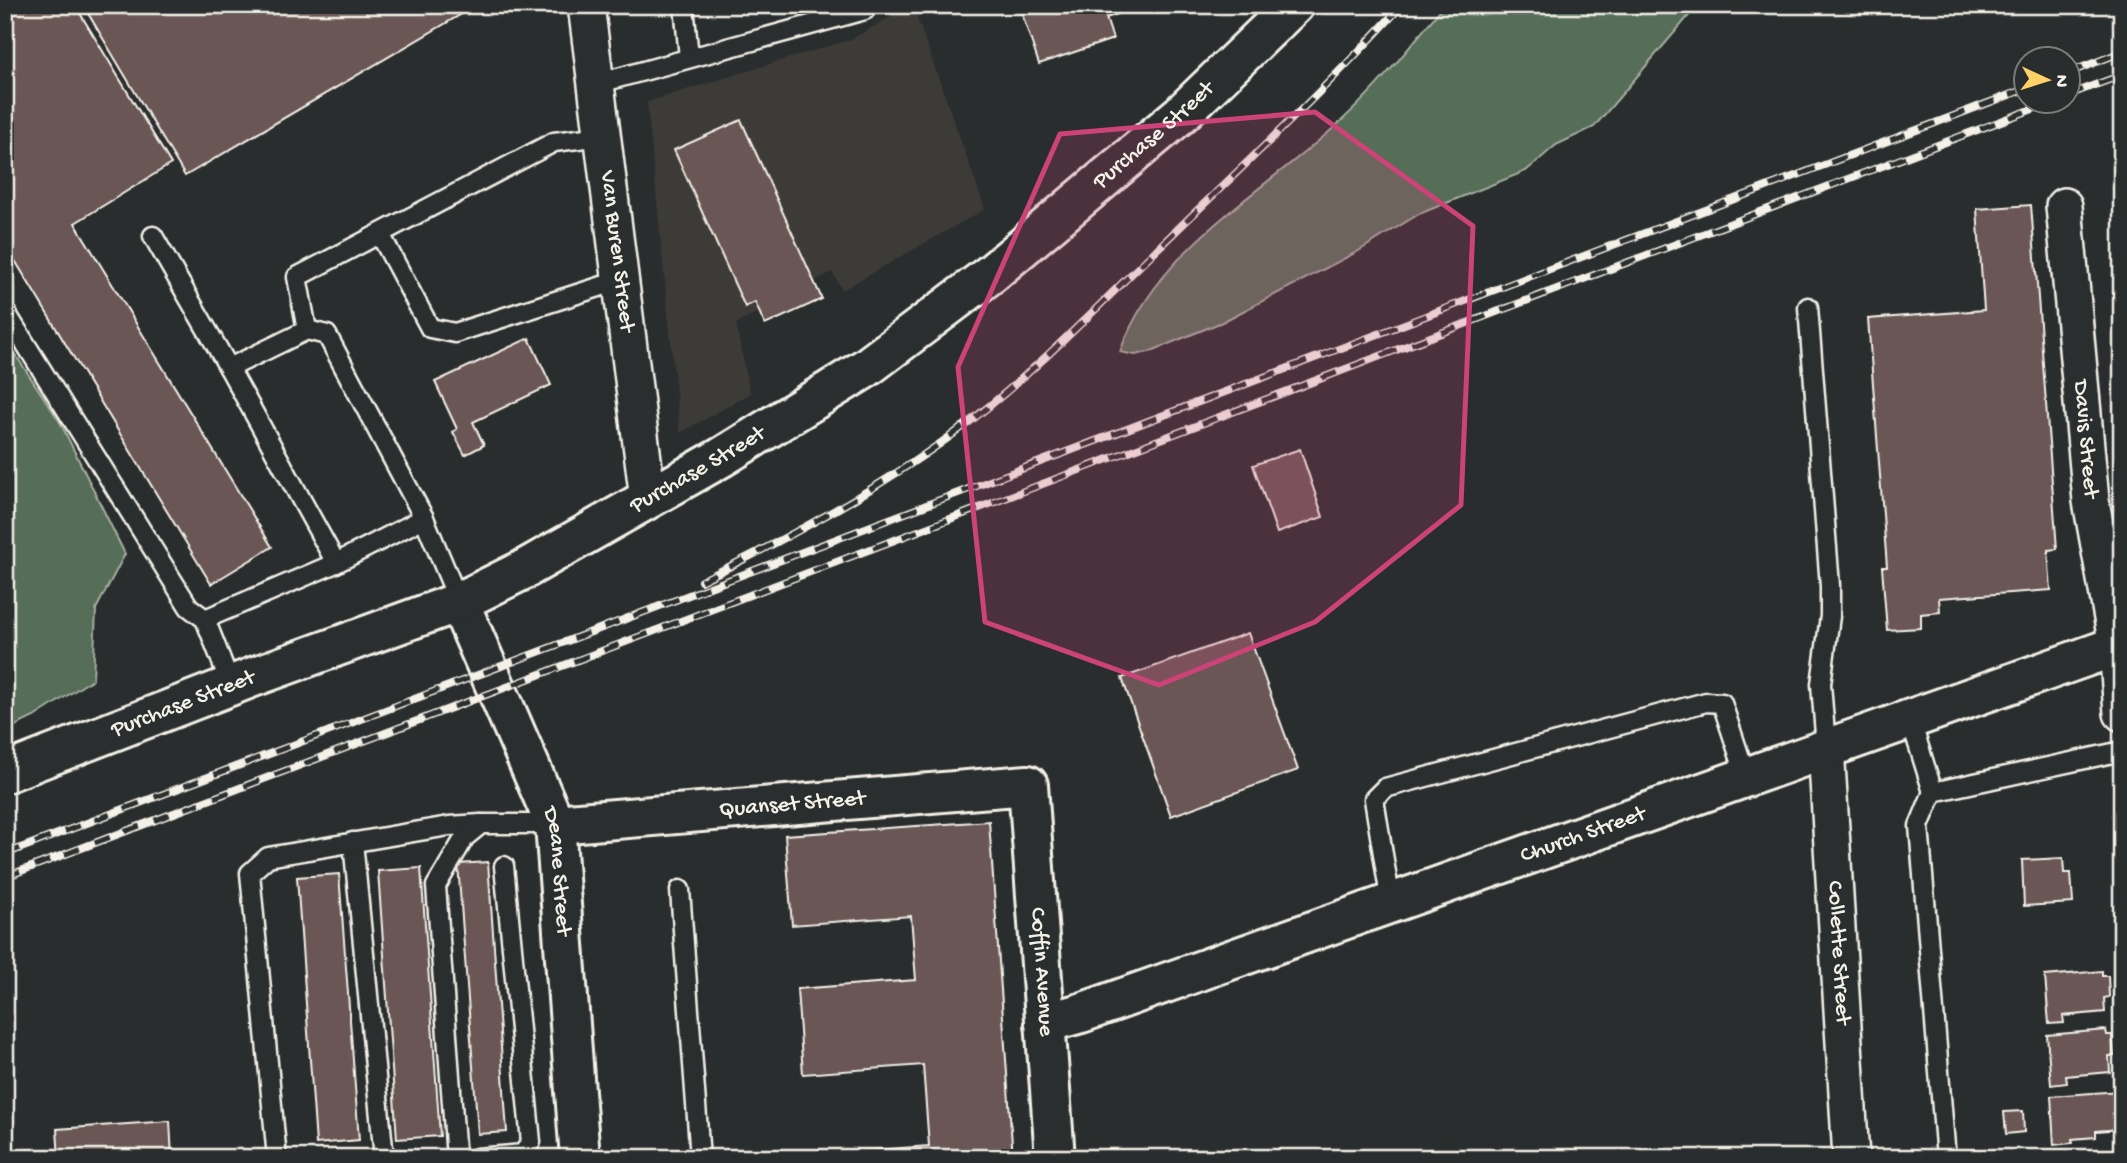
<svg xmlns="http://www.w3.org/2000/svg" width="2127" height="1163" viewBox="0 0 2127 1163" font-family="'Gochi Hand',sans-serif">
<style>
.built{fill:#3d3a39}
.green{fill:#566d59;stroke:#a5afa0;stroke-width:2}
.building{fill:#695754;stroke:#f4f1e8;stroke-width:2}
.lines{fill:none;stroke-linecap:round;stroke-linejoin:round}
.service-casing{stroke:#f4f1e8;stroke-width:23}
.minor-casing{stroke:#f4f1e8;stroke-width:40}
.secondary-casing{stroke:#f4f1e8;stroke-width:44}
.service{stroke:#2a2d2e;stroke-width:18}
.minor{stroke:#2a2d2e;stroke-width:35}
.secondary{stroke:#2a2d2e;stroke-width:38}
.rail-casing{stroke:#f4f1e8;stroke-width:8}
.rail{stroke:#2a2d2e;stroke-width:5;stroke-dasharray:16;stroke-linecap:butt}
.marked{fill:#cc4377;fill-opacity:0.2;stroke:#cc4377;stroke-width:5;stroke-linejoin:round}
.labels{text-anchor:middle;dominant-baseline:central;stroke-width:5;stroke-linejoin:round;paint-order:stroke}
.street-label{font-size:23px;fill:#f4f1e8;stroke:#2a2d2e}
</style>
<rect width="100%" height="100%" fill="#2a2d2e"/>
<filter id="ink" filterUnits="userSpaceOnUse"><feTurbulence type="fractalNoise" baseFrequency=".0143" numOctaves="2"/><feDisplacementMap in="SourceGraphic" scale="14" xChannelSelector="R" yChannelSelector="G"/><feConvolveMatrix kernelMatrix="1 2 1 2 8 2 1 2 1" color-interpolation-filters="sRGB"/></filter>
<g filter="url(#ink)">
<path class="built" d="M914,9L985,209L842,290L832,272L736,324L750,394L680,433L647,102L852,39L901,11Z"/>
<g class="green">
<path d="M1444,5H1698L1594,127L1556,145L1526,171L1419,214L1357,252L1222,322L1149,352L1135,355L1120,352C1155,253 1254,197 1330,131C1372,95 1409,48 1444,5Z"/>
<path d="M5,339L60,422L125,554L96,609L93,679L34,717L5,731Z"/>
</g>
<g class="building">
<path d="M5,5H75L171,164L75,223L272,547L211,584L5,244Z"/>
<path d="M83,5H477L185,176Z"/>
<path d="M1019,5H1144L1106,18L1113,39L1039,64Z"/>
<path d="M741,120L822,299L765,325L755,302L745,307L674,150Z"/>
<path d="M2031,205L2057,549L2048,550L2051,590L1939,598L1940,612L1921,614V628L1887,630L1882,567H1887L1868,319L1984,310L1977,209Z"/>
<path d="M529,338L551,385L473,422L484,445L465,455L453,432L457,429L435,382Z"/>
<path d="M1300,449L1323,517L1277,533L1253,465Z"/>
<path d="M1248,633L1298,770L1171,816L1122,678Z"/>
<path d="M989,821L1013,1158H809V1155L929,1146L923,1065L803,1074L797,989L916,980L911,916L792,925L785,835Z"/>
<path d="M2063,858L2064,873H2071L2073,903L2024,906L2022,860Z"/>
<path d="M488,862L507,1132L478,1134L458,864Z"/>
<path d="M421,868L440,1136L397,1139L378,871Z"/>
<path d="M339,874L359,1140L316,1144L297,877Z"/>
<path d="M2102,971V976H2108L2109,997L2104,998L2105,1012L2063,1016L2064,1023L2049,1024L2045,976Z"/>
<path d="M2106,1030L2107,1035H2112L2114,1056H2109L2110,1072L2066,1076L2067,1083L2051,1085L2047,1035Z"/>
<path d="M2120,1091L2122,1129L2096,1131V1137L2072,1139L2073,1143L2054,1145L2051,1096Z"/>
<path d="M2023,1111L2024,1132L2006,1134L2004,1112Z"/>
<path d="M170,1121L172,1158H59L57,1129Z"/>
<path d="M2118,1152L2119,1158H2064V1155Z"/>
</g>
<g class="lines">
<g class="service-casing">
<g id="service">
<path d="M684,5L689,58"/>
<path d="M596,84L865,10L864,5"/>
<path d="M380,234L430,328L455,333L621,280"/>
<path d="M153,236L229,368L307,330L327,335L424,518L336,563L205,619"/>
<path d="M1808,307L1830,586V616L1821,684L1826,747"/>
<path d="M5,311L189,607L205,619L231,685"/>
<path d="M307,330L297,277L554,142L602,136"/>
<path d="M229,368L336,563"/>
<path d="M424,518L459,602"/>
<path d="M1910,718L1933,792L2122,751"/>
<path d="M1933,792L1919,826L1946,1158"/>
<path d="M353,842L384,1158"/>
<path d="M680,890L700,1158"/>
<path d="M1391,903L1374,799L1385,788L1706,702L1722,703L1746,776"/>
<path d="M277,1158L250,873L268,857L449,826L481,824"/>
<path d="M456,1158L436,886L465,837L481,824H555"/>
<path d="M477,1158L523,1154L531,1142L504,866"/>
</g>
</g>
<g class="minor-casing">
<g id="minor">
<path id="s1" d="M586,5L648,499"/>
<path id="s2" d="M2064,206L2091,501L2117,646L2122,713"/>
<path id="s3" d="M1826,747L1851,1158"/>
</g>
</g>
<g class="secondary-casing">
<g id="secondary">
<path id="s4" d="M459,602L555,824L580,1158"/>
<path id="s5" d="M5,773L253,677L459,602L523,570L722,457L866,368L992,273L1181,114L1294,5"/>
<path id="s6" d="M555,824L1028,785L1055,1158"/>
<path id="s7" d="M1045,1023L1081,1013L2122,644"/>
</g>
</g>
<use href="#service" class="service"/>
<use href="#minor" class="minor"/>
<use href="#secondary" class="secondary"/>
<g class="rail-casing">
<g id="rail">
<path d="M2068,73L2122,52"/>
<path d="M2068,95L2122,75"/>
<path d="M701,581C787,538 874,492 952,435C1025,382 1090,314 1155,251C1239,170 1324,91 1402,5"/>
<path d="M5,854L2025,89"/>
<path d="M5,877L2051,102"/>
</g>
</g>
<use href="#rail" class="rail"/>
</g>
</g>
<path class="marked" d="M1315,112L1473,226L1461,505L1315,622L1159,685L985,622L958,367L1060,134Z"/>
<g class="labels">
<g class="street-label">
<text stroke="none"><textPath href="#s5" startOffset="1325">Purchase Street</textPath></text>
<text stroke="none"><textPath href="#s1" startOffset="248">Van Buren Street</textPath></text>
<text stroke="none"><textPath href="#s2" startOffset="234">Davis Street</textPath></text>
<text stroke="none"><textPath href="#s5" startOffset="758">Purchase Street</textPath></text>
<text stroke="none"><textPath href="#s5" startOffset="191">Purchase Street</textPath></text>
<text stroke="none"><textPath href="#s6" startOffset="238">Quanset Street</textPath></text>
<text stroke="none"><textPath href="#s7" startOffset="570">Church Street</textPath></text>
<text stroke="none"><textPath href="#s4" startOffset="289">Deane Street</textPath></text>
<text stroke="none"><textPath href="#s3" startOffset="206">Collette Street</textPath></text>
<text stroke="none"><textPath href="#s6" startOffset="662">Coffin Avenue</textPath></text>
</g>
</g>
<rect width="2127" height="1163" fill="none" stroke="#2a2d2e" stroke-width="28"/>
<rect x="14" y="14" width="2099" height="1135" fill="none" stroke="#f4f1e8" stroke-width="2.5" filter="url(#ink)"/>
<g transform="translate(2047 80) rotate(94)"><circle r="33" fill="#2a2d2e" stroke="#7b7b78" stroke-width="2"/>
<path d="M0-5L12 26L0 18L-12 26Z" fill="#ffd166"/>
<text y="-10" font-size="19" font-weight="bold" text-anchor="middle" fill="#f4f1e8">N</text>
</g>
</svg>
